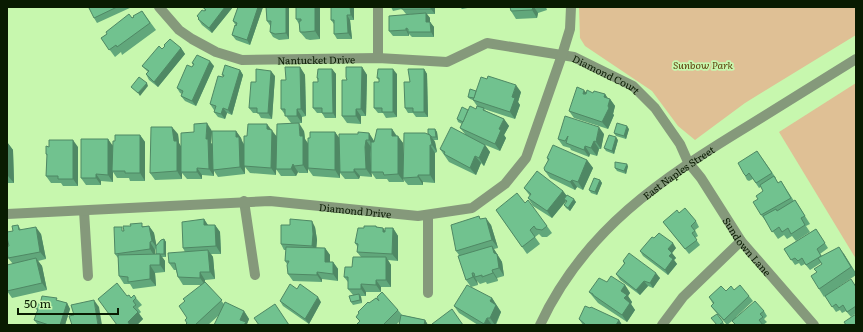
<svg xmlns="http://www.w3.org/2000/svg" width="863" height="332" viewBox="0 0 863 332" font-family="Literata,serif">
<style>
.green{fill:#dfc095}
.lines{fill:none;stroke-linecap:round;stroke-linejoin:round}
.minor{stroke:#85997b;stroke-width:10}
.wall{fill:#61a77b;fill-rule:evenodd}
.shaded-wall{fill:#4f8864}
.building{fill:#71c28f;stroke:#4f8864}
.labels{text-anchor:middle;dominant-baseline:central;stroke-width:3.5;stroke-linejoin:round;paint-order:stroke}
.street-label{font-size:10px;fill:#091b01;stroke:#c7f7ae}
.park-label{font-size:10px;font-style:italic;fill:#5f410d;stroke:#c7f7ae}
</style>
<rect width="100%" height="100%" fill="#c7f7ae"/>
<g class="green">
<path d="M579,7H856V35L745,103L695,140L678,126L652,91L585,46L580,38Z"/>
<path d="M856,83V259L779,132Z"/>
</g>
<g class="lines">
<g class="minor">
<path id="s1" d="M159,7L179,30L192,39L216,52L242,60L378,58L447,62L487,43L574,57L633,86L655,108L680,144L688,162L701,178L741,241L814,325"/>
<path d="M378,7V58"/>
<path d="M244,201L255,275"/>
<path d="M84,211L88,276"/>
<path id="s2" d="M7,214L270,201L418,216L472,208L505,184L526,158L562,55L570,29L571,7"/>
<path d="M428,215V293"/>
<path id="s3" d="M540,325C584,230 661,179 748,126C784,104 820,81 856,59"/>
<path d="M662,325L683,297L741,241"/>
</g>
</g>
<g class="wall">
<path d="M92,7H132L97,23L94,18Z"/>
<path d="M202,7H233L212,33L202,25L198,19H199L197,16L205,10Z"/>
<path d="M238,7H263L250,45L236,40L232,35L236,26L233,21Z"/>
<path d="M266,7H289V39L279,40L273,37L270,32L271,27L267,21Z"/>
<path d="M320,7V39L310,40L306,39L300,32L299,24L296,19Z"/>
<path d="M354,7V20H350L352,39H337L334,34V24L331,20Z"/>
<path d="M391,7H435V14H427L430,18V22L434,27V37H412L409,34V36H393L389,31L412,14H406L402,9L393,11Z"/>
<path d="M460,7H473L462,9Z"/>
<path d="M510,7H546L547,10L538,13L537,18L516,19L511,11Z"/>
<path d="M142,11L156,30L122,55L121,52L115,57L101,38L132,18Z"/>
<path d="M181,48L185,54L158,87L149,80L146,74L148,72L142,66L162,49Z"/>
<path d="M192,63L214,66L196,106L185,101L181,96L182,94L180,93L177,88L192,67L193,65Z"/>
<path d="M300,67L305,75L306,116L302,117V123H291L281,109L286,80Z"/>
<path d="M362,67L367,75L366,116H361V124L347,123L342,116L347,80Z"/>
<path d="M332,69L336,74V118H325L322,113H317L313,108L318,82V81L317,78Z"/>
<path d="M424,69L427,74L428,117H416L413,113H408L405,108L410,82Z"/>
<path d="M240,70L243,75L232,115L227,113L225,119L218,117L214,112L215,110H214L210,104L223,77V76L222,75Z"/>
<path d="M397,74V117L386,118L383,113H378L374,108L379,82V80L377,78Z"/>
<path d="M275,76L272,119L261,118L258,113H253L249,108L256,82Z"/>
<path d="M476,91L521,92L518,102L520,105L515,119L484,109L486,111L504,119L509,126L504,135L506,138L500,151L483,144L485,145L490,152L484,166L481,163L476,175L449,162L440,149L465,134L460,128L462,124L458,122L457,119L468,110L476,109L477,106L473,100L470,99L468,97Z"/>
<path d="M586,92L593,93L605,94L608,99H610L615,106L613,114L614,115L608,129L574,118L569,111Z"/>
<path d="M392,129L397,136L403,143V157L428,134L435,129L437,132L438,140H434L435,142L437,152L435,153V183L423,182V185H408L403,179L404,182H389L387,179H376L371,172L372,177L360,176L359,179H345L340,173V178L313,176L308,169V173H299L298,172L296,176H281L276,169V175L250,173L245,167V174L218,177L214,171V176L202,175V179H187L182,173V179L155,180L150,173L178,134L179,143L181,147L212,131L211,143L213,145L236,131L241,138L242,141L244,144L247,136L271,130L277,137L304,131L305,139L308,143L310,138L335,132L339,138L369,133L374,141V142Z"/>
<path d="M629,129L626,139L616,136L614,133Z"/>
<path d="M604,134L601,149H599L597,156L590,154L589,157L571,150L570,148L563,146L558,139Z"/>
<path d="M140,135L145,142V181H130L129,178H117L113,172V182L101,181V185H86L81,178L108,139L112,146L115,141Z"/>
<path d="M618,140L614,154L606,151L604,148Z"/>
<path d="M7,142L13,150L14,183H7Z"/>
<path d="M78,147V186H63L61,183H51L46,176L47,156L46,154Z"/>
<path d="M757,151L776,178H775L778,183L781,181L794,201L795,200L810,224L806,226L810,232L796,241L792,236L787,239L784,235L778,239L765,220L761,215L758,199L763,191L761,187L759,188L753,179L749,181L747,180L744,174Z"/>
<path d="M547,158L587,160L593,168L583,190L577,187L575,190L550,178L545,171L548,161Z"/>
<path d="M628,166L626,174L617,171L615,168Z"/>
<path d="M600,180L602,183L597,195L591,193L589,190Z"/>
<path d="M524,188L563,191L567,196L576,202L570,211L566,208L564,205L566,202V201L552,218L533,206L528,198L530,196Z"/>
<path d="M525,203L547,226L552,233L547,237H542L539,234L535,237L540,244L527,254L496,210Z"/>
<path d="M679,213L696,221L699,227L695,230L698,236L695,238L700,245L689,254L663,222Z"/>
<path d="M204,219L208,225H215L220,232L221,254H211L213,257L215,279L205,280V282L224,304L244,311L249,319L247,324L218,316L208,325H185L187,323V318L201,285H183L178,277L176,270H174L169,263L185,252L183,248Z"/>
<path d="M481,219L491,225L498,248L494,249L502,262L504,276L497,278L498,281L487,284L486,282L480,284L477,281L478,285L471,287L466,280L459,255L456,251Z"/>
<path d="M18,225L21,230L41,234L46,259L38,261L42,266L47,290L12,298L7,291L13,264L8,258L9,246L13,231Z"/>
<path d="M144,226H149L154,233L156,245L164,239L166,242V257H162L165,261V272L155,273L156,286L133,289L130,284H124L119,276L118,258L115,254L124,229ZM156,248V254H155V250Z"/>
<path d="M376,226L377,227L383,228L385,231L393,228L398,236V261L388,260L391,265V287H381V292H366V296H361L362,303L353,305L351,302L353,295L348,289V282L344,277L361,257L357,252V246L355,243L364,228Z"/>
<path d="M315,227L317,240L316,248H325L330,255V262H333L338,269V281L322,279V282L293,281L288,274L287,264L285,261L286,250H284L281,244Z"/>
<path d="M816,229L828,248L820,254L822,256L844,254L856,273V275L834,290L856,286V313L851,317L846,311L842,313L840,310L836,312L825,296L824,297L819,289L817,272L822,264L821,263L810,270L805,264L801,266L799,263L795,265L784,249Z"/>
<path d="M654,238L676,248L672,253L676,258L674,260L677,264L668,275L643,256L640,251Z"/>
<path d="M623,261L660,278L653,288L648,286L640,295L620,280L616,274L624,264Z"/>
<path d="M607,282L625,285L630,293L628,296L632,302L631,304L635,310L627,322L598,303L589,292Z"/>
<path d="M734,290L749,296L753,301L736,317L764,311L767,316L764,319L767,322L763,325H735L732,321L727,325L715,311L711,306L713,304L709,297L726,291Z"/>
<path d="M127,296L131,298H136L142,305L138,308L141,312L139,314L143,319L137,325H117Z"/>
<path d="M492,298L501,312L496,325H478L459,313L454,306Z"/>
<path d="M58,301L67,303L70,309L65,325H38L34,320L38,311L35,308L40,304Z"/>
<path d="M280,301L321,302L309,324L283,306Z"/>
<path d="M379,301L398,310L402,315L425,320L428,325H399L400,321L396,325H356L360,322L356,317L359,314L358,312L369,303Z"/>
<path d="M590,308L619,320L622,325H583L579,319Z"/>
<path d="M717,314L725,325H716Z"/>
</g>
<g class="shaded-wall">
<path d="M225,7H233L212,33L209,28Z"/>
<path d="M258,7H263L250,45L247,40Z"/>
<path d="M286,7H289V39L286,33Z"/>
<path d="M315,7H320V39L315,31Z"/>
<path d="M350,7H354V20L351,15Z"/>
<path d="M431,7H435V14L431,9Z"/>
<path d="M533,7H534L538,13L537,18L532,10Z"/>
<path d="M426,13L430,18V27L426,22Z"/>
<path d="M347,15L350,20L352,39L348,33Z"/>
<path d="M430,22L434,27V37L431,32Z"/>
<path d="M406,28L409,34V36L406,30Z"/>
<path d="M181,48L185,54L158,87L154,82Z"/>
<path d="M210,61L214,66L196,106L192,101Z"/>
<path d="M300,67L305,75L306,116L301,109Z"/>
<path d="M362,67L367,75L366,116L361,109Z"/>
<path d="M332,69L336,74V118L333,113Z"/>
<path d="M393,69L397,74V117L393,112Z"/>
<path d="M424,69L427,74L428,117L424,112Z"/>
<path d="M240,70L243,75L232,115L228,110Z"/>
<path d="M271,71L275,76L272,119L268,113Z"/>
<path d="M147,83L148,86L140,96L138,93Z"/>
<path d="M516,85L521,92L518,102L520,105L515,119L510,112L512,97Z"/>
<path d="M584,90L590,97L583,94Z"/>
<path d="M605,94L609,100L610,99L615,106L613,114L614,115L608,129L602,122L608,106L604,97Z"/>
<path d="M223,108L227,113L225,119L221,114Z"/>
<path d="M297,109L302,117V123L297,116Z"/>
<path d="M356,109L361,116V124L356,116Z"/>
<path d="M504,119L509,126L504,135L506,138L500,151L495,144L499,129Z"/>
<path d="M207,123L212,131L211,143L214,146L213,170L214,171V176L209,169L206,139Z"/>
<path d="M299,123L304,131L305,139L308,144V173L303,165Z"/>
<path d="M267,124L277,137L276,175L271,168L267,129Z"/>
<path d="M627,126L629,129L626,139L624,136Z"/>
<path d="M172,127L178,134L179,143L182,148L181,172L182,173V179L177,171Z"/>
<path d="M599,127L604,134L601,149L596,142Z"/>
<path d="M392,129L397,137L392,136Z"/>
<path d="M435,129L437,132L438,140L436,137Z"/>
<path d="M236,131L241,138L242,141L244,145L245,174L240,167L236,137Z"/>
<path d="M335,132L340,139V178L335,170Z"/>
<path d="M369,133L374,141V147L369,140Z"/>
<path d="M140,135L145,142V181L140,173Z"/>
<path d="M430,135L435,142L437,152L432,145Z"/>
<path d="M398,136L403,143V178L404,182L398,174Z"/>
<path d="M616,137L618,140L614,154L612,151Z"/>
<path d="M108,139L113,146L112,171L113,172V182L108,175Z"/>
<path d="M73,140L78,147V186L73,179Z"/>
<path d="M366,140L371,147L370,154L372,177L366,169L365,147Z"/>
<path d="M594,141L599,149L597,156L591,148Z"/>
<path d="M7,142L13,150L14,183L8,176Z"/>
<path d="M430,145L435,153V183L430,175Z"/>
<path d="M485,145L490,152L484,166L479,158Z"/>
<path d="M585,146L590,154L589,157L584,150Z"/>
<path d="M475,156L481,163L476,175L470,168Z"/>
<path d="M587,160L593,168L583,190L578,182Z"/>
<path d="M293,164L298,172L296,176L291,169Z"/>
<path d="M627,164L628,166L626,174L624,171Z"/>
<path d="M197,168L202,175V179L197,172Z"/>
<path d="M354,169L360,176L359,179L354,172Z"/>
<path d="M96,174L101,181V185L96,178Z"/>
<path d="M418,175L423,182V185L418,177Z"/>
<path d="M572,180L577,187L575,190L570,182Z"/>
<path d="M600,180L602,183L597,195L595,192Z"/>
<path d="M563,191L568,198L564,199L566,201L552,218L547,211Z"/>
<path d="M574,199L576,202L570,211L568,208Z"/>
<path d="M486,218L491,225L498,248L492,240Z"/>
<path d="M204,219L209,227L204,225Z"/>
<path d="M312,221L315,227L317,240L316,252L312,246Z"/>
<path d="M215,225L220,232L221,254L216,246Z"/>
<path d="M149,226L154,233L157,248L152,241Z"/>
<path d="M36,227L41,234L46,259L40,252Z"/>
<path d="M383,228L388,235L383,232Z"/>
<path d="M393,228L398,236V261L392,254Z"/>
<path d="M164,239L166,242V257L164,254Z"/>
<path d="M150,242L155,250V257L150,249Z"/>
<path d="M673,243L676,248L672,253L676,258L674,260L677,264L668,275L665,270L669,256L668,249Z"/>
<path d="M492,246L502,262L504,276L499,268Z"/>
<path d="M839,247L844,254L856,274L851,267Z"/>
<path d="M325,248L330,255V269L325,262Z"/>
<path d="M208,250L213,257L215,279L210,272Z"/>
<path d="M160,254L165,261V272L160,265Z"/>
<path d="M386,257L391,265V287L386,280Z"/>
<path d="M36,258L42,266L47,290L42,283Z"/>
<path d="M333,262L338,269V281L333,274Z"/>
<path d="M150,265L155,273L156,286L150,279Z"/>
<path d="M492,270L497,278L498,281L493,273Z"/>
<path d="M200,272L205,280V285L200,278Z"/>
<path d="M317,272L322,279V282L317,275Z"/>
<path d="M472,273L477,281L478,285L473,277Z"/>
<path d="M656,273L660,278L653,288L650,283Z"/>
<path d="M376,280L381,287V292L376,285Z"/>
<path d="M644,281L648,286L640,295L636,290Z"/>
<path d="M361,284L366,292V296L361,289Z"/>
<path d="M625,285L630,293L628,296L632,302L631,304L635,310L627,322L622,315L624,298L621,291Z"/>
<path d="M359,294L361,297L362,303L360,300Z"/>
<path d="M318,297L321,302L309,324L305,319Z"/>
<path d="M492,298L501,312L495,325L490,318V301Z"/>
<path d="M94,300L99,307L102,325H98Z"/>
<path d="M67,303L70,309L65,325H60Z"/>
<path d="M244,311L249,319L247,324V325H244L240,320Z"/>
<path d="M138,312L143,319L137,325H130L128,322Z"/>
<path d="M487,318L492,325H484V324Z"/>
<path d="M425,320L428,325H424Z"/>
<path d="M619,320L622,325H616Z"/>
</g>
<g class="building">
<path d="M92,7H117L94,18L89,8Z"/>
<path d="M203,7H225L209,28L198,19L199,18L197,16L202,10L204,11L206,10Z"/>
<path d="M238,7H258L247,40L232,35L235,25L236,26L237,23L233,21Z"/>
<path d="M266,7H286V33L275,34L270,32L271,21H267Z"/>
<path d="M296,7H315V31L305,32H300L299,21H301V19H296Z"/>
<path d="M331,7H350L351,15H347L348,33L334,34V20H331Z"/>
<rect x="402" y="7" width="29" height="2"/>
<path d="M510,7H533L532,10L511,11Z"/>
<path d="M142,11L150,23L117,47L116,45L109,50L101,38L107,34L106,32L129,14L132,18L134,17L133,16Z"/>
<path d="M426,13V22H430L431,32H408V29L406,28V30L389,31V16Z"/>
<path d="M170,39L181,48L154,82L146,74L149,71L142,66L159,46L162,49L165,46L164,45Z"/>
<path d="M197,55L210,61L192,101L181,96L183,91L177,88L187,65L192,67L194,64L192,63Z"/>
<path d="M225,65L240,70L228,110L223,108L221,114L214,112L216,106L210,104L218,76L223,77L224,75H222Z"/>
<path d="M285,67H300L301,109H297V116H285V109H281V80H286Z"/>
<path d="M346,67H362L361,109H356V116H342V80H347L346,77Z"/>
<path d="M256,69L271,71L268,113H257V108H249L251,82H256Z"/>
<path d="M318,69H332L333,113H322V108H313V82H318V78H317Z"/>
<path d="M378,69H393V112H382V108H374V82H379V78H377Z"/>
<path d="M408,69H424V112H413V108H405L404,82H410Z"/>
<path d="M488,76L516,85L512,97L515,98L510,112L473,100L481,77L487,79Z"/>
<path d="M139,77L147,83L138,93L131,87Z"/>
<path d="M577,87L584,90L583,94H586L587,90L593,93L594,91L605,94L604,97L610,99L608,106L609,108L602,122L569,111Z"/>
<path d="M470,89L476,91L474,98L468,97Z"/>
<path d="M470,106L476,109L477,106L484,108L483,110L504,119L499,129L501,130L495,144L460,128Z"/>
<path d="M462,107L468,110L463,122L457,119Z"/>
<path d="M565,116L599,127L596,142L594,141L591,148L585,146L584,150L566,143L568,136L565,141L558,139Z"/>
<path d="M207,123L206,139H208L209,169L197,168V172H181V133L194,132V124Z"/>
<path d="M299,123L300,136H303V165L294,166L293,164L291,169H276L277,124Z"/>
<path d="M617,123L627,126L624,136L614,133Z"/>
<path d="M248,124H267V129L272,130L271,168L244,166V136H247Z"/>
<path d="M151,127H172L174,141H177V171L150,173Z"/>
<path d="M451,127L485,145L479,158L475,156L470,168L444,154L445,152L440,149Z"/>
<path d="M377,129H392V136H398V174L384,175L383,172H371V142H374Z"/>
<path d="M428,129H435L436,137H432L430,135L428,134Z"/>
<path d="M212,131H236V137H239L240,167L213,170Z"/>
<path d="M310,132H335V170L308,168V138H310Z"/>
<path d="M358,132L369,133V140H366L365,147L366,169H354V172H340L339,134H358Z"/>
<path d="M404,133H425L430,135L432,145H430V175H418V177L403,178Z"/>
<path d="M115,135H140V173H125V171H112L113,141H115Z"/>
<path d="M609,135L616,137L612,151L604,148Z"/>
<path d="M81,139H108V175L96,174V178H81Z"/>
<path d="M49,140H73V179H58V176H46L47,154H46V146L49,147Z"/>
<path d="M7,142L8,176H7Z"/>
<path d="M553,145L587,160L578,182L572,180L570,182L545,171L544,168L549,159L547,158Z"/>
<path d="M757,151L772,173L756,183L749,173L746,176L744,174L738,163Z"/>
<path d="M615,162L627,164L624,171L615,168Z"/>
<path d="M537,171L563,191L547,211L528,198L531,194L524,188Z"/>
<path d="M774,176L778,183L781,181L791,198L761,215L753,202L758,199L756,196L763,191L760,185Z"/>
<path d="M594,178L600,180L595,192L589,190Z"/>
<path d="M517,193L525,203L528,200L547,226L542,230L536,229L534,226L530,230L535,237L522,247L496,210Z"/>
<path d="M567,195L574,199L568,208L564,205L567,201L564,199Z"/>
<path d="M795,200L805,216L801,218L805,225L791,234L788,228L782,232L779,227L772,232L763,216L776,209L777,211Z"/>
<path d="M685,208L696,221L691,226L695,231L692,233L697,240L685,249L663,222L677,210L679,213Z"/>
<path d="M479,216L480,219L486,218L492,240L456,251L451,225Z"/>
<path d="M204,219V225H215L216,246L183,248L182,222Z"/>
<path d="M290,219L312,221L313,234L312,246L281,244V225H290Z"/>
<path d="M142,223V227L149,226L152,241L150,242V249L115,254L114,227H122V231H124L123,226H131L130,224Z"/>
<path d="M18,225L19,230L36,227L40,252L8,258L7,252V246H9L7,238V232L13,231L12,226Z"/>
<path d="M364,226H376V227L383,228V232H385V228H393L392,254L357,252L358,244L355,243L358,228H364Z"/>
<path d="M816,229L825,243L817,249L821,256L806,265L802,258L798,261L795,258L791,260L784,249Z"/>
<path d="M659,233L673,243L668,249L672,253L669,256L673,259L665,270L640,251L652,237L654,238Z"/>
<path d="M164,239V254H156V246L161,240Z"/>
<path d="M492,246L494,253L497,254L499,268L492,270L493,273L482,277V275L475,277L474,273H472L473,277L466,280L458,256Z"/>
<path d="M286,247L325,248V262H333V274L317,272V275L288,274L287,265L289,261H285Z"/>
<path d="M839,247L851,267L819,289L811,276L817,272L814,269L822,264L818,258Z"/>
<path d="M208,250L210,272H200V278L178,277L175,263H169L168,253Z"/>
<path d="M629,253L656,273L650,283L644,281L636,290L616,274L625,263L623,261Z"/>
<path d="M160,254V265H150V279L128,282V277L119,276L118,255Z"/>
<path d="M353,257H386V280H376V285L361,284V289H348V277H344L345,267H352Z"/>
<path d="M36,258L42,283L7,291V265Z"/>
<path d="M611,276L625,285L621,291L627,295L624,298L630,303L622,315L593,295V294L589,292L599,278L607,282Z"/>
<path d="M851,279L856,287V306L847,312L843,305L839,308L836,304L832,307L825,296Z"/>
<path d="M205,282L222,300L195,325H185L187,323L185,320L187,318L179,306L185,301L183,299Z"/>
<path d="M117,283L127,296L129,295L131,298L134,295L136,298L133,301L136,305L133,307L138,312L128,322L130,325H119L118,324L117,325L98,299Z"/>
<path d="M290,284L297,289L300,284L318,297L305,319L280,301Z"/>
<path d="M467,285L492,298L490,301L496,305L490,318H487L484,324L454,306Z"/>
<path d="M740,285L749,296L724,320L711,306L714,303L709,297L721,286L726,291L731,286L734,290Z"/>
<path d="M382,292L398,310L383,325H356L360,321L356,317L359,313L358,312L368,302L369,303L376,298L379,301L377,297Z"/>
<path d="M359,294L360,300L351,302L349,296Z"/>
<path d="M42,296L57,298L56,300L67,303L60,325H49L34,320L38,309L35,308L37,303L40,304Z"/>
<path d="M94,300L98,325H72L69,316L74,315L71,305Z"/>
<path d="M755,301L764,311L760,314L763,317L759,320L763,325H736L732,321Z"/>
<path d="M225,302L244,311L240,320L246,322L244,325H214Z"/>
<path d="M275,304L289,325H259L254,318Z"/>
<path d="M585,306L590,308L591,307L619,320L616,325H586L579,319Z"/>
<path d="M452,309L463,325H432V324Z"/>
<path d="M717,314L723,322L719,325H717L711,318Z"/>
<path d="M856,314V325H846L844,322Z"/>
<path d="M401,315L425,320L424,325H399Z"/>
</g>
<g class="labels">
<g class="street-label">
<text stroke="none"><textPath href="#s1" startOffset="175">Nantucket Drive</textPath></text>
<text stroke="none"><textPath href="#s1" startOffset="475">Diamond Court</textPath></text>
<text stroke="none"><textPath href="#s3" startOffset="209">East Naples Street</textPath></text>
<text stroke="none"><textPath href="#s2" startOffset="349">Diamond Drive</textPath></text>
<text stroke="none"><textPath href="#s1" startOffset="702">Sundown Lane</textPath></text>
</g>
<g class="park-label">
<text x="703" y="64">Sunbow Park</text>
</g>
</g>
<rect width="863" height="332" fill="none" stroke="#091b01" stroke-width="16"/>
<path d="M18 308v6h100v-6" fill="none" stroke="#091b01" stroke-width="2"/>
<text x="24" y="308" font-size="12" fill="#091b01" stroke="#c7f7ae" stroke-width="3" paint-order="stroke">50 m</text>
</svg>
